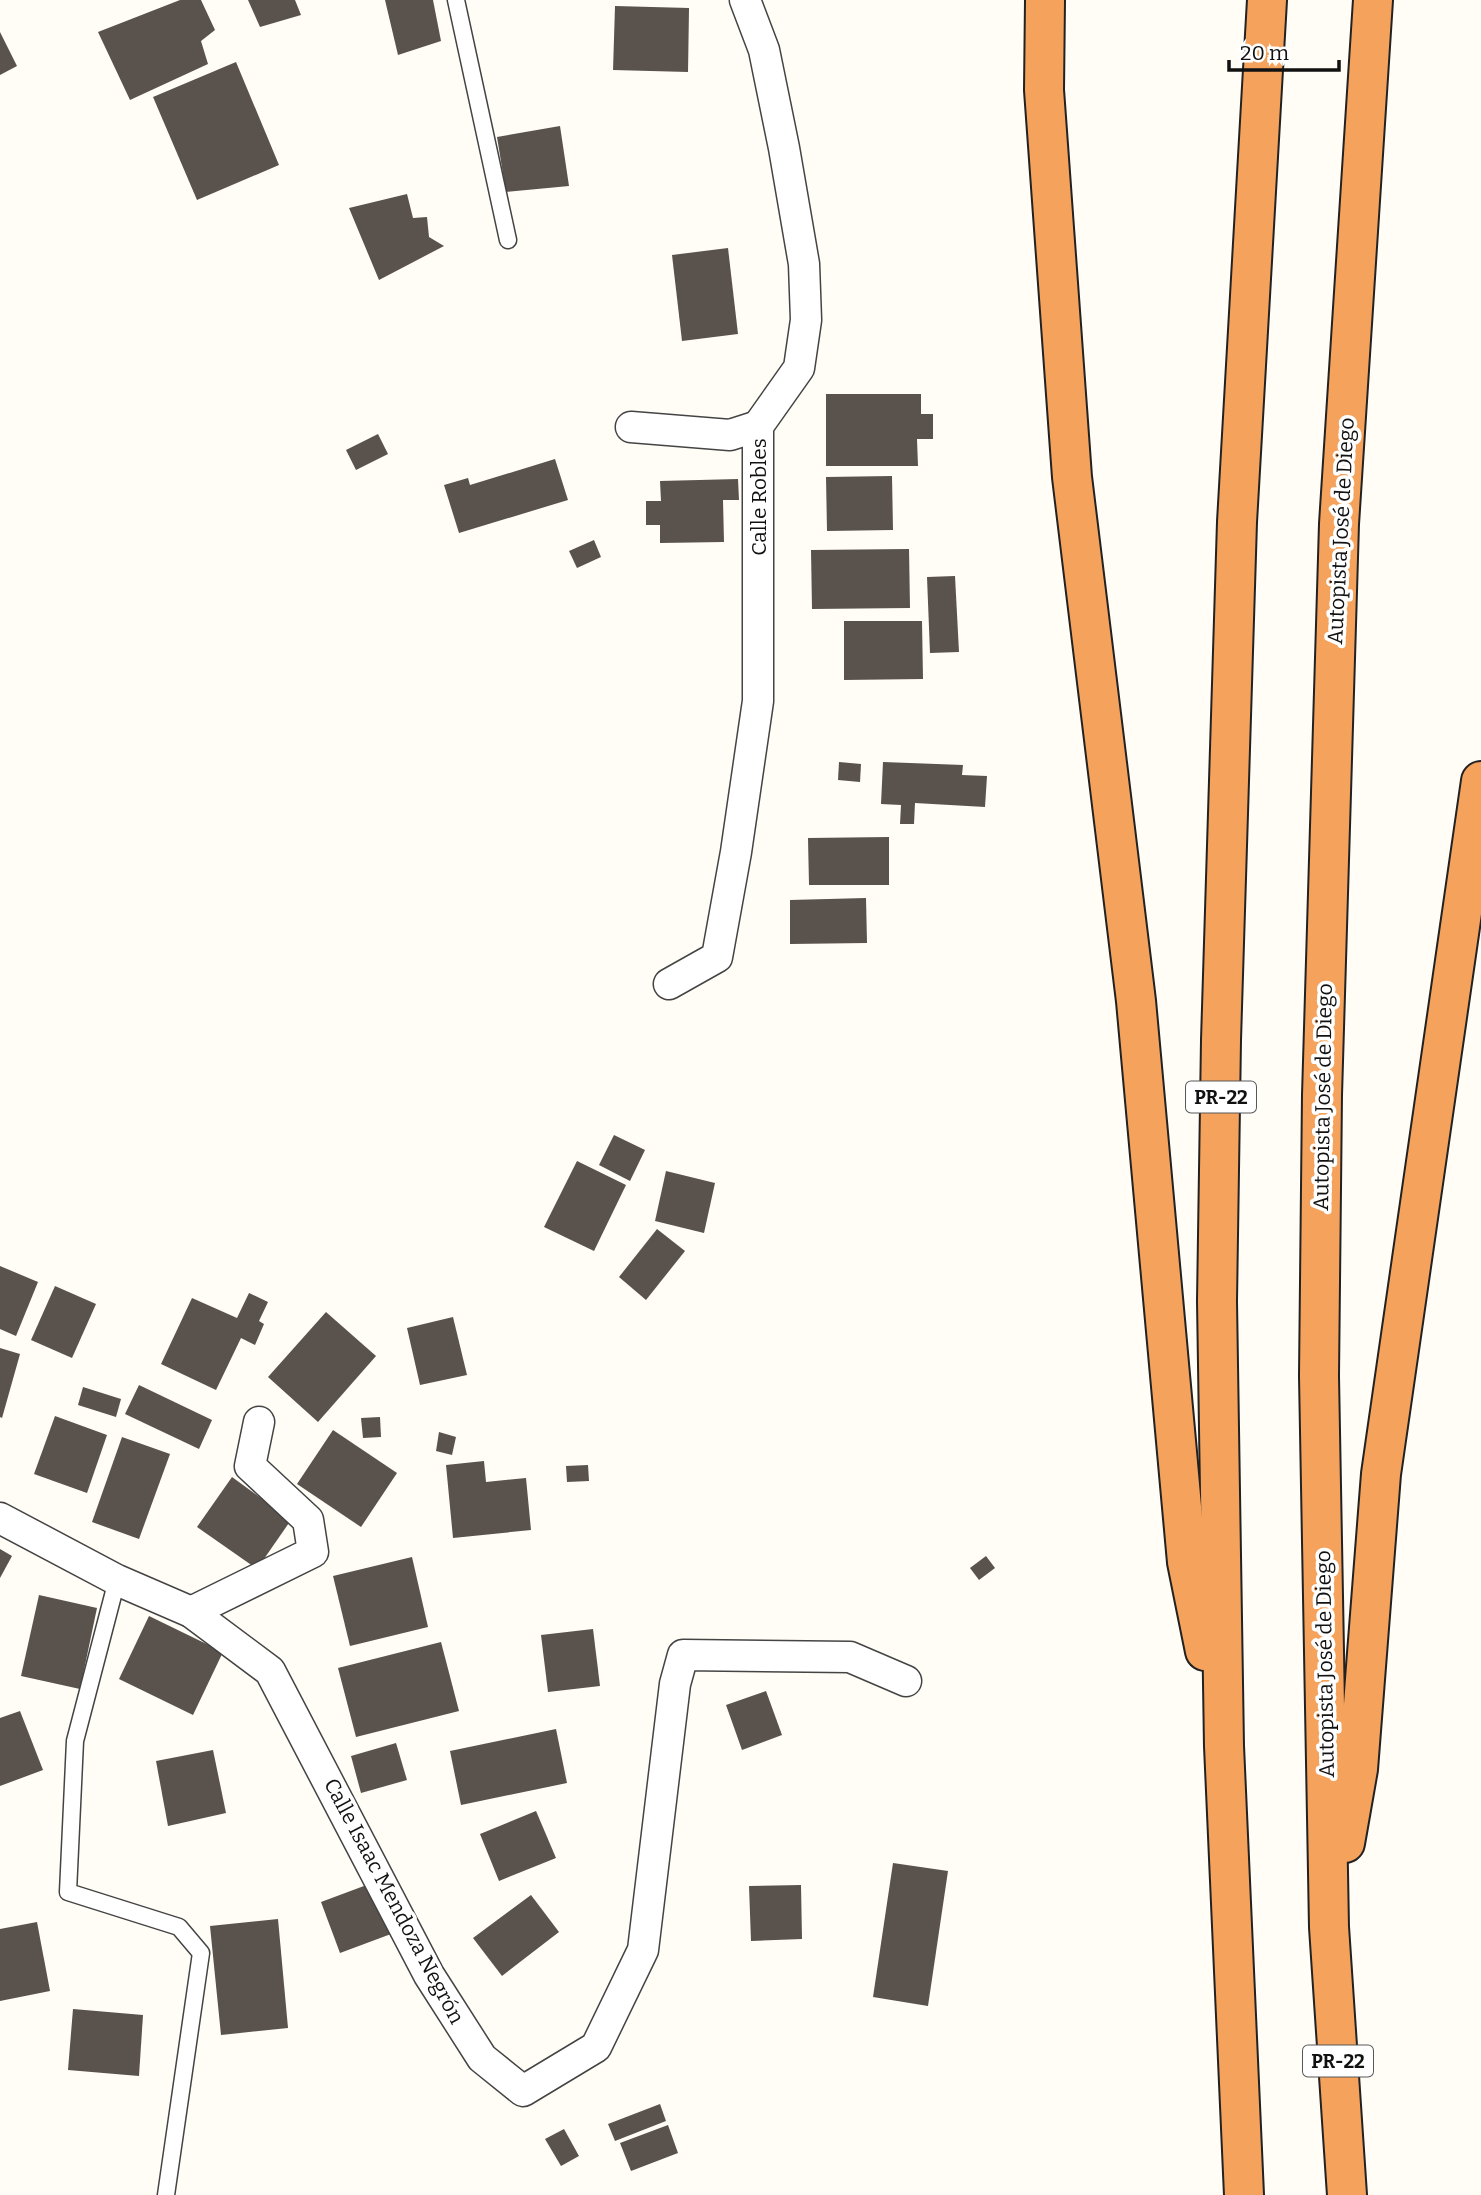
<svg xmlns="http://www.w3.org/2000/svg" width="1481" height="2195" viewBox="0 0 1481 2195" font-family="Bitter,serif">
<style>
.building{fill:#5a524d}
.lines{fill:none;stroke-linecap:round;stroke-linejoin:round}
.service-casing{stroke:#444;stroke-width:19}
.minor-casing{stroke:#444;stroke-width:33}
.motorway-casing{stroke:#222;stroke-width:42}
.service{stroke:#fff;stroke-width:16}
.minor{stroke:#fff;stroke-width:30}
.motorway{stroke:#f5a25d;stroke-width:38}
.labels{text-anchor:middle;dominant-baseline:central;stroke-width:7;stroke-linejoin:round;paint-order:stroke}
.shield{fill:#fff;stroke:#585858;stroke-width:2}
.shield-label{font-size:19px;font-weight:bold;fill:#111}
.street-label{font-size:21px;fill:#111;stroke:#fff}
</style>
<rect width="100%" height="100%" fill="#fffdf5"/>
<g class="building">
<path d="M180,0H201L215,30L201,41L208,64L130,100L98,32Z"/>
<path d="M248,0H295L301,15L260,27Z"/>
<path d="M385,0H433L441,41L398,55Z"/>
<path d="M615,6L689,8L688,72L613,70Z"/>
<path d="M0,32L17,66L0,75Z"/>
<path d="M236,62L279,165L197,200L153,97Z"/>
<path d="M560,126L569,186L506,192L497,137Z"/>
<path d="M407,194L413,218L427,217L429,237L444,246L379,280L349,208Z"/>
<path d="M728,248L738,334L682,341L672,255Z"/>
<path d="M826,394H921V414H933V439H917L918,466H826Z"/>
<path d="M378,434L388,454L356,470L346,450Z"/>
<path d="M555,459L568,500L459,533L444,485L468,478L470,485Z"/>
<path d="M892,476L893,530L827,531L826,477Z"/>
<path d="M738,479L739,500H723L724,542L660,543V525H646V501H661L660,481Z"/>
<path d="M594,540L601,557L577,568L569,551Z"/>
<path d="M909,549L910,608L812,609L811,550Z"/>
<path d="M955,576L959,652L930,653L927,577Z"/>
<path d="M844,621H922L923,679L844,680Z"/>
<path d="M839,762L861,764L860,782L838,780Z"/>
<path d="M883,762L963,765L962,775L987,776L985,807L915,803L914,824H900L901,805L881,804Z"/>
<path d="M889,837V885H809L808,838Z"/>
<path d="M866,898L867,943L790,944V900Z"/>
<path d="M614,1135L645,1150L630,1181L599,1165Z"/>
<path d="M577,1161L626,1185L594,1251L544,1227Z"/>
<path d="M666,1171L715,1183L704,1233L655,1221Z"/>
<path d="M657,1229L685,1251L646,1300L619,1277Z"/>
<path d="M0,1266L38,1282L16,1336L0,1329Z"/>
<path d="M55,1286L96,1304L72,1358L31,1340Z"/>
<path d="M249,1293L268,1302L259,1321L264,1324L255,1345L241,1338L216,1390L161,1364L192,1298L237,1318Z"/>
<path d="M326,1312L376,1356L318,1422L268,1377Z"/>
<path d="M453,1317L467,1375L420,1385L407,1328Z"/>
<path d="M0,1348L20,1354L2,1418L0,1417Z"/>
<path d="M139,1385L212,1420L199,1449L125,1414Z"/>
<path d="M83,1387L121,1399L116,1417L78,1405Z"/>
<path d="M55,1416L107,1435L87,1493L34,1474Z"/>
<path d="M380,1417L381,1437L363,1438L361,1418Z"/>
<path d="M333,1430L397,1473L361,1527L297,1484Z"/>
<path d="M439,1432L456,1437L452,1455L436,1451Z"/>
<path d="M122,1437L170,1454L139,1539L92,1522Z"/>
<path d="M484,1461L486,1482L526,1478L531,1530L453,1538L446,1465Z"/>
<path d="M588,1465L589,1481L567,1482L566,1466Z"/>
<path d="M232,1477L291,1520L257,1569L197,1527Z"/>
<path d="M0,1549L12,1556L0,1578Z"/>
<path d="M986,1556L995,1568L979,1580L970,1568Z"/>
<path d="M412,1557L428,1627L350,1646L333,1576Z"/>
<path d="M39,1595L97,1608L80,1689L21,1676Z"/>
<path d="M149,1616L223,1652L193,1715L119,1679Z"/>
<path d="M593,1629L600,1686L548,1692L541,1635Z"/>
<path d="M441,1642L459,1711L356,1737L338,1668Z"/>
<path d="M766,1691L782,1735L742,1750L726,1705Z"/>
<path d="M20,1711L43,1770L0,1786V1718Z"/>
<path d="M556,1729L567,1783L461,1805L450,1751Z"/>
<path d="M396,1743L407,1780L361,1793L351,1756Z"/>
<path d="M213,1750L226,1813L168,1826L156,1761Z"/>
<path d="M536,1811L556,1858L499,1881L480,1834Z"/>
<path d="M893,1863L948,1871L928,2006L873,1997Z"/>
<path d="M372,1883L391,1934L340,1953L321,1902Z"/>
<path d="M801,1885L802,1939L751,1941L749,1886Z"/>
<path d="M531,1895L559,1932L502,1976L473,1938Z"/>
<path d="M278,1919L288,2028L221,2035L210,1926Z"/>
<path d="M37,1922L50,1991L0,2001V1929Z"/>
<path d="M73,2009L143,2015L139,2076L68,2070Z"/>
<path d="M660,2104L666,2121L615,2141L608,2124Z"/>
<path d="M668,2125L678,2153L631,2171L620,2143Z"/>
<path d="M564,2129L579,2156L561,2166L545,2139Z"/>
</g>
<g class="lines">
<g class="service-casing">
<g id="service">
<path d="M456,0L508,240"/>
<path d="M117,1580L75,1741L68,1892L179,1927L201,1953L166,2195"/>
</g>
</g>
<g class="minor-casing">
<g id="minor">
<path d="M631,427L730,435L758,426"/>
<path d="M669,984L717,957L736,852L758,701V426L799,368L806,320L804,264L784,148L764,50L745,0"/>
<path d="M0,1518L117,1580L191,1612L270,1671L429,1975L482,2058L523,2091L596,2047L643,1950L675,1684L683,1655L850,1657L906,1681"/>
<path d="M191,1612L313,1552L308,1520L250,1466L259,1422"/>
</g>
</g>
<g class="motorway-casing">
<g id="motorway">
<path d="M1045,0L1044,90L1072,477L1136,1001L1187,1562L1205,1651"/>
<path d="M1345,1843L1358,1769L1381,1474L1481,781"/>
<path d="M1244,2195L1224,1746L1217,1301L1221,1040L1237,522L1267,0"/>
<path d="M1347,2195L1329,1927L1319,1376L1322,1095L1339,524L1373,0"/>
</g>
</g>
<use href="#service" class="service"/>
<use href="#minor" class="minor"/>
<use href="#motorway" class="motorway"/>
</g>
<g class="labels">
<g class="shield">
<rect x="1186" y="1081.5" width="70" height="31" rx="5"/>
<rect x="1303" y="2045.5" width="70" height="31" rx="5"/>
</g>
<g class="shield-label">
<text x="1221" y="1097">PR-22</text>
<text x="1338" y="2061">PR-22</text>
</g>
<g class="street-label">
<text transform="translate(759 497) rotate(-90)">Calle Robles</text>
<text transform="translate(1341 531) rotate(-87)">Autopista José de Diego</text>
<text transform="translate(1323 1097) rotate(-89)">Autopista José de Diego</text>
<text transform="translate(1325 1664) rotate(-91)">Autopista José de Diego</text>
<text transform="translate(394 1901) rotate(62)">Calle Isaac Mendoza Negrón</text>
</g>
</g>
<path d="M1229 60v10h110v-10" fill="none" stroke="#111111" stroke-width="3.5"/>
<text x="1240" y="60" font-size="21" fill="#111111" stroke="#ffffff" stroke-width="5" paint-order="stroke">20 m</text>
</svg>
